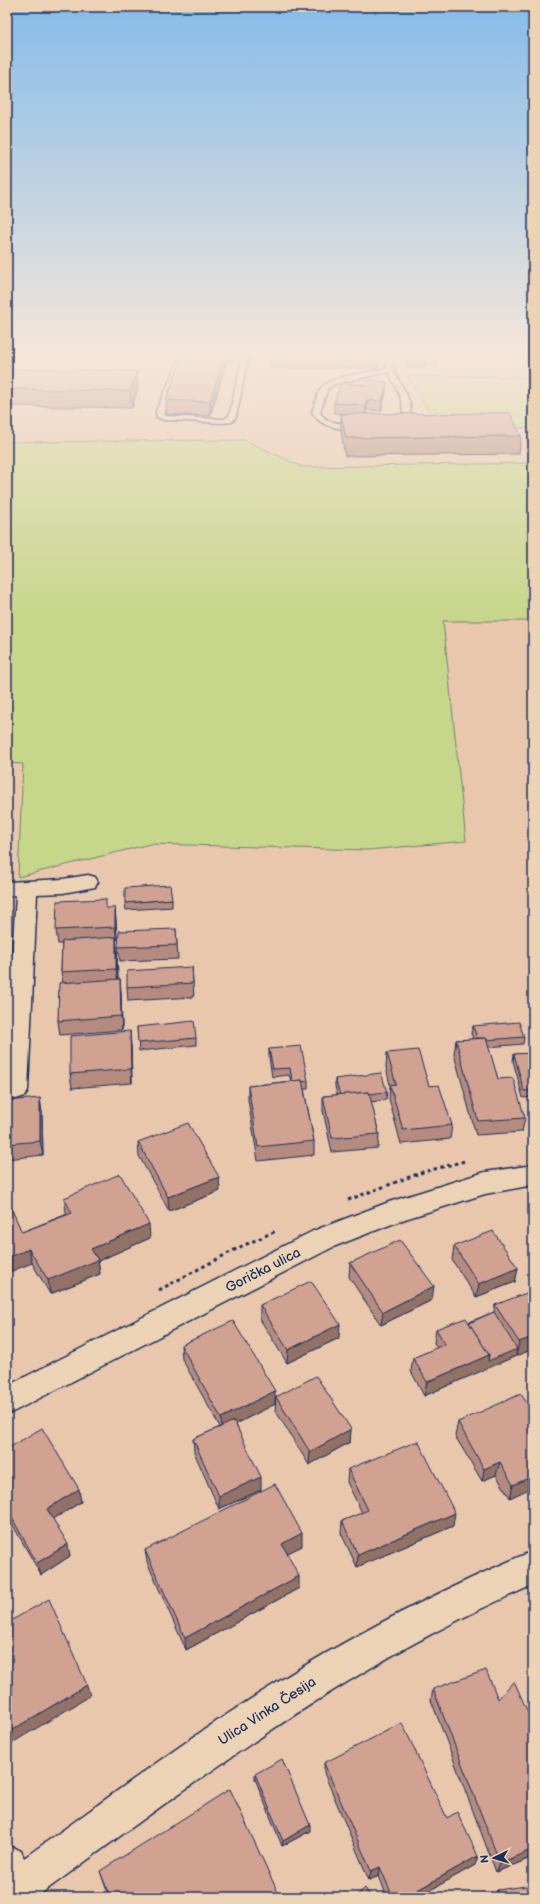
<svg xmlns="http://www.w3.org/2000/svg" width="540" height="1904" viewBox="0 0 540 1904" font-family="'Balsamiq Sans',sans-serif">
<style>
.green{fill:#c6d68a;stroke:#708274}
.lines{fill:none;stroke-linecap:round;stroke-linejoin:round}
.lane-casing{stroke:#1b2f5e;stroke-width:3}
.street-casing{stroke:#1b2f5e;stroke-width:3}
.path{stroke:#1b2f5e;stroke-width:3;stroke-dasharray:3.5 3.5;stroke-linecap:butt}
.lane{fill:#edd3b5;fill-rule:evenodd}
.street{fill:#edd3b5;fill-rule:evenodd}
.wall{fill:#b48b7e;stroke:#1b2f5e}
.shaded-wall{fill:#927166;stroke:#1b2f5e}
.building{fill:#d1a292;stroke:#1b2f5e}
.labels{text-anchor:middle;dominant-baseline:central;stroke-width:3;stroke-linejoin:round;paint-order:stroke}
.near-street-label{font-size:14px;fill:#1b2f5e;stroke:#edd3b5}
</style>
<rect width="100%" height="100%" fill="#e9c7ac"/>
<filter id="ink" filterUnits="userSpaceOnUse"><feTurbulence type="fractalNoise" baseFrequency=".025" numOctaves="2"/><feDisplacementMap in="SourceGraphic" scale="8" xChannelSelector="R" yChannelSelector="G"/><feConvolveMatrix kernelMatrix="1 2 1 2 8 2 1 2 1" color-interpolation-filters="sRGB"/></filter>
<g filter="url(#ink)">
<g class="green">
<path d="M407,376L533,377V428L439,427Z"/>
<path d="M245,440L302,467L533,463V621H443L466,841L368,850L150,844L18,877L23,764L7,763V442Z"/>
</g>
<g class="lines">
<g class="lane-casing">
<g id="lane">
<path d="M182,354H188L164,414L166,416L223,419L229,416L243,354H249L236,417L232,422L223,423L164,420L157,417L156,411Z"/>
<path d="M386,354H392C393,359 393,365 394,370C400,387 417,402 408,422L395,427L391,425L402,419C406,401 395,388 389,372L334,384L327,390L320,412C327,427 347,422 361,424V428C344,431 320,428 312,412C315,405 317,394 321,388C331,375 371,373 387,368Z"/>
</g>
</g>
<g class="street-casing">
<g id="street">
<path d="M88,875L95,877L98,882L95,887L63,893L37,894L28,1090L25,1096L16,1099L7,1096V1039L16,895L7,896V882L63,879Z"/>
<path d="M533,1165V1185L485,1194L405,1219L333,1247L7,1415V1386L313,1231L389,1202L485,1172Z"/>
<path d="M533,1551V1585C351,1664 201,1777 42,1893L44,1897H7V1845L21,1851L24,1858C104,1801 182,1742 265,1690C350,1636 440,1590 533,1551Z"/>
</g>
</g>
<g class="path">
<path d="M348,1200L423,1172L465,1161"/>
<path d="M159,1290L240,1247L276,1231"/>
</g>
<use href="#lane" class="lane"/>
<use href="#street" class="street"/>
</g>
<g class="wall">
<path d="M184,354H233V361H227L210,416L167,414L166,400Z"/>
<path d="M269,354H379L378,368H269Z"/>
<path d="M407,354H438L437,365H426L425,369L406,367Z"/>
<path d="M7,369L138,387L132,408L13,406L9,414H7Z"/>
<path d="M386,392L381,411L367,410L366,414L521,436L519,454L345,456L341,432V414H349L334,413V403Z"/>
<path d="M172,899V907L126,910L125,903Z"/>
<path d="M115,908L116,922L117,940H116L117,951L118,979H120L121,993L122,1030L60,1035L58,1021L63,983L61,972L62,944H58L56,930Z"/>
<path d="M176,929L178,959L120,961L118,947Z"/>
<path d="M192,967L194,997L128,1001L127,987Z"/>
<path d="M473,1026L524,1037L523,1044L488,1047L498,1079L525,1118L522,1132L476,1135L454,1054L456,1040L473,1039L471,1033Z"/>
<path d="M137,1027L196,1038V1045L139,1051Z"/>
<path d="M131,1045L132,1083L72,1088L70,1074Z"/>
<path d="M269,1049L308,1081V1089H304L314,1141V1155L258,1161L248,1100V1086L291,1081L289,1075L272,1077L269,1057Z"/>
<path d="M387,1053L429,1086L452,1125L450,1139L401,1144L389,1099L390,1085L386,1067Z"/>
<path d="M514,1054L533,1055V1097L523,1098L513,1061Z"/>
<path d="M335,1079L387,1092L386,1100L371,1102L379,1134L378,1148L332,1152L323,1111V1096L337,1095L335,1086Z"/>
<path d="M7,1101L42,1112L43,1155L7,1159Z"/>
<path d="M138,1142L220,1191L169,1211L139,1156Z"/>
<path d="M64,1198L150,1238L98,1261L100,1274L50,1294L32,1263L22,1232L67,1214L66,1212Z"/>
<path d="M454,1246L518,1268L515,1282L476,1297L452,1260Z"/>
<path d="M350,1263L432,1300L381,1325L349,1277Z"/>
<path d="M533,1298V1349L487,1368L424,1396L411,1371L413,1358L437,1348L434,1343L436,1329L469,1322L494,1312L495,1305Z"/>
<path d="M260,1305L339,1338L287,1363L260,1319Z"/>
<path d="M181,1345L275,1404L236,1424L261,1490L219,1509L194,1452L193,1439L220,1427L182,1359Z"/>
<path d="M276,1397L351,1429L350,1442L309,1465L275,1410Z"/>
<path d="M533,1413L510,1498L496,1475L482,1481L455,1436L458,1422Z"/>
<path d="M7,1449L81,1502L53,1519L70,1556L41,1575L7,1515Z"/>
<path d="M348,1469L453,1526L357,1567L341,1533L342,1521L362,1513L347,1482Z"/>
<path d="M302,1546L287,1553L299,1588L186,1650L147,1562L145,1550Z"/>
<path d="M433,1689L533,1857L496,1872L431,1700Z"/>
<path d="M324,1763L447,1818L475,1865L418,1897H387L379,1876L369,1880L324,1773Z"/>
<path d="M255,1774L310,1831L282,1846L255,1779Z"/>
<path d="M100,1871L280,1897H109Z"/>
<path d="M497,1890L528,1897H495V1895Z"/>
</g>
<g class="shaded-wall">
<path d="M225,354H227V361L210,416V402Z"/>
<path d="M137,371L138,387L132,408L130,391Z"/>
<path d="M387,382L386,392L381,411L382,401Z"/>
<path d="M11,389L13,406L9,414L7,397Z"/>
<path d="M367,400V410L365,415L366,405Z"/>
<path d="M115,908L116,922L117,940L115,927Z"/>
<path d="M116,937L117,951L118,983L116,969Z"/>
<path d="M120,979L121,993L122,1030L121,1016Z"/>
<path d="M130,1031L131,1045L132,1083L131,1069Z"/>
<path d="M40,1098L42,1112L43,1155L40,1141Z"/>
<path d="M219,1177L220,1191L169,1211L168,1197Z"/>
<path d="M149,1224L150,1238L98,1261L100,1274L50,1294L48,1280L91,1249Z"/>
<path d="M29,1249L32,1263L7,1273V1258Z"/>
<path d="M518,1268L515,1282L476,1297L479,1284Z"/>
<path d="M434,1286L432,1300L381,1325L383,1312Z"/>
<path d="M340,1324L339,1338L287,1363L288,1350Z"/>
<path d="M533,1337V1349L516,1356L519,1342Z"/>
<path d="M517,1349L516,1356L424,1396L427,1382L489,1355Z"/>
<path d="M275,1391V1404L222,1431L221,1418Z"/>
<path d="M351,1429L350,1442L309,1465L310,1452Z"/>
<path d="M500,1462L496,1475L482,1481L484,1469Z"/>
<path d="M533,1476V1487L510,1498L513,1485Z"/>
<path d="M261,1477V1490L219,1509V1496Z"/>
<path d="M79,1489L81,1502L50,1521L47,1509Z"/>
<path d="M455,1513L453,1526L357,1567L358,1555Z"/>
<path d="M302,1533V1546L282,1556V1544Z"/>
<path d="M7,1541L10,1552L7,1554Z"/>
<path d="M68,1544L70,1556L41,1575L37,1563Z"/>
<path d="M299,1576V1588L186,1650L185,1638Z"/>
<path d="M87,1685L90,1696L7,1746V1733Z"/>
<path d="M310,1825V1831L282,1846L283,1841Z"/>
<path d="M533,1849V1857L496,1872L500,1863Z"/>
<path d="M478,1856L475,1865L418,1897H405Z"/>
<path d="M380,1867L379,1876L369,1880L371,1871Z"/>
</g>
<g class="building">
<path d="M184,354H225L210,402L166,400Z"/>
<path d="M269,354H379V355Z"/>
<path d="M407,354H438V356L426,355V360L407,357Z"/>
<path d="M7,369L137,371L130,391L11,389L7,397Z"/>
<path d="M366,380L387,382L382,401L367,400L366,405L334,403L341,383L365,385Z"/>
<path d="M510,413L521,436L346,438L341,414Z"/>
<path d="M170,885L172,899L125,903V888Z"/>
<path d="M106,899V908H115V927L56,930L57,901Z"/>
<path d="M176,929L177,945L118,947L119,931Z"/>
<path d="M116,937V969L61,972L62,941Z"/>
<path d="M192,967L193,983L127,987V971Z"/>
<path d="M120,979L121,1016L58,1021L59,983Z"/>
<path d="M194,1021L196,1038L138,1043L137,1027Z"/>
<path d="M519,1022L524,1037L486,1040V1038H477L473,1026Z"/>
<path d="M130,1031L131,1069L70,1074V1036Z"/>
<path d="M486,1038L498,1079L513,1078L525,1118L478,1121L456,1040Z"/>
<path d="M301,1046L308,1081L302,1082V1080L292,1081L290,1068L273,1069L269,1049Z"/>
<path d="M418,1050L429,1086L439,1085L452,1125L403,1130L390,1085L396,1084L387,1053Z"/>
<path d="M532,1053L533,1055V1090L524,1091L514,1054Z"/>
<path d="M381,1073L387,1092L369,1094V1092L340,1095L335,1079Z"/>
<path d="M302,1080L314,1141L258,1147L248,1086Z"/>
<path d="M369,1092L379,1134L332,1138L323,1096Z"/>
<path d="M40,1098V1141L7,1144V1101Z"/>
<path d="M188,1123L219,1177L168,1197L138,1142Z"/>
<path d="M120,1174L149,1224L91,1249L98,1260L48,1280L29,1249L7,1258V1199L22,1232L72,1213L64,1198Z"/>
<path d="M493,1231L518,1268L479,1284L454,1246Z"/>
<path d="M400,1240L434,1286L383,1312L350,1263Z"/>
<path d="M311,1281L340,1324L288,1350L260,1305Z"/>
<path d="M529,1292L533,1298V1337L519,1342L495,1305Z"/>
<path d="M494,1312L517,1349L488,1361L489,1355L469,1323Z"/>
<path d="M466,1318L489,1355L427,1382L413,1358L445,1344L436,1329Z"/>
<path d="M233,1321L275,1391L221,1418L181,1345Z"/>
<path d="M316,1376L351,1429L310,1452L276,1397Z"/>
<path d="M521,1394L533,1413V1476L513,1485L500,1462L484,1469L458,1422Z"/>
<path d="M234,1421L261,1477L219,1496L193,1439Z"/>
<path d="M42,1428L79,1489L47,1509L68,1544L37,1563L7,1509V1449Z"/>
<path d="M418,1441L455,1513L358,1555L342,1521L368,1510L348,1469Z"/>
<path d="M275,1484L302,1533L282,1544L299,1576L185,1638L145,1550Z"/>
<path d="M49,1599L87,1685L7,1733V1623Z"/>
<path d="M486,1670L498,1699L514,1681L533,1724V1849L500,1863L433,1689Z"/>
<path d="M402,1723L447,1818L457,1812L478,1856L405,1897H393L380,1867L371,1871L324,1763Z"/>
<path d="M282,1759L310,1825L283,1841L255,1774Z"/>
<path d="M230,1789L280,1897H110L100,1871Z"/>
<path d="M526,1886L528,1897H498L497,1890Z"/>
<path d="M365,1888L371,1897H355Z"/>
</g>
</g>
<linearGradient id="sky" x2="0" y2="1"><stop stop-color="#85bcea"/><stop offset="0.57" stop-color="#f5e6da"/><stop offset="1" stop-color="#f5e6da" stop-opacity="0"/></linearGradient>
<rect width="540" height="621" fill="url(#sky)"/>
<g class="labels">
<g class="near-street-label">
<text transform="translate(263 1270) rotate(-27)">Gorička ulica</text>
<text transform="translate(267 1711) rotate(-33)">Ulica Vinka Česija</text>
</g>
</g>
<rect width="540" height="1904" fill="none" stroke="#edd3b5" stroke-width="24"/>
<rect x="12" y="12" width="516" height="1880" fill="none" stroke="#1b2f5e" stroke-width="1.5" filter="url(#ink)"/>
<g transform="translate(494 1858) rotate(265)" stroke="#edd3b5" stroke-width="3" paint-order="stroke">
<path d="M0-3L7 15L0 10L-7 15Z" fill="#1b2f5e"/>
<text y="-6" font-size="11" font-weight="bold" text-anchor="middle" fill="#1b2f5e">N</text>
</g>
</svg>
